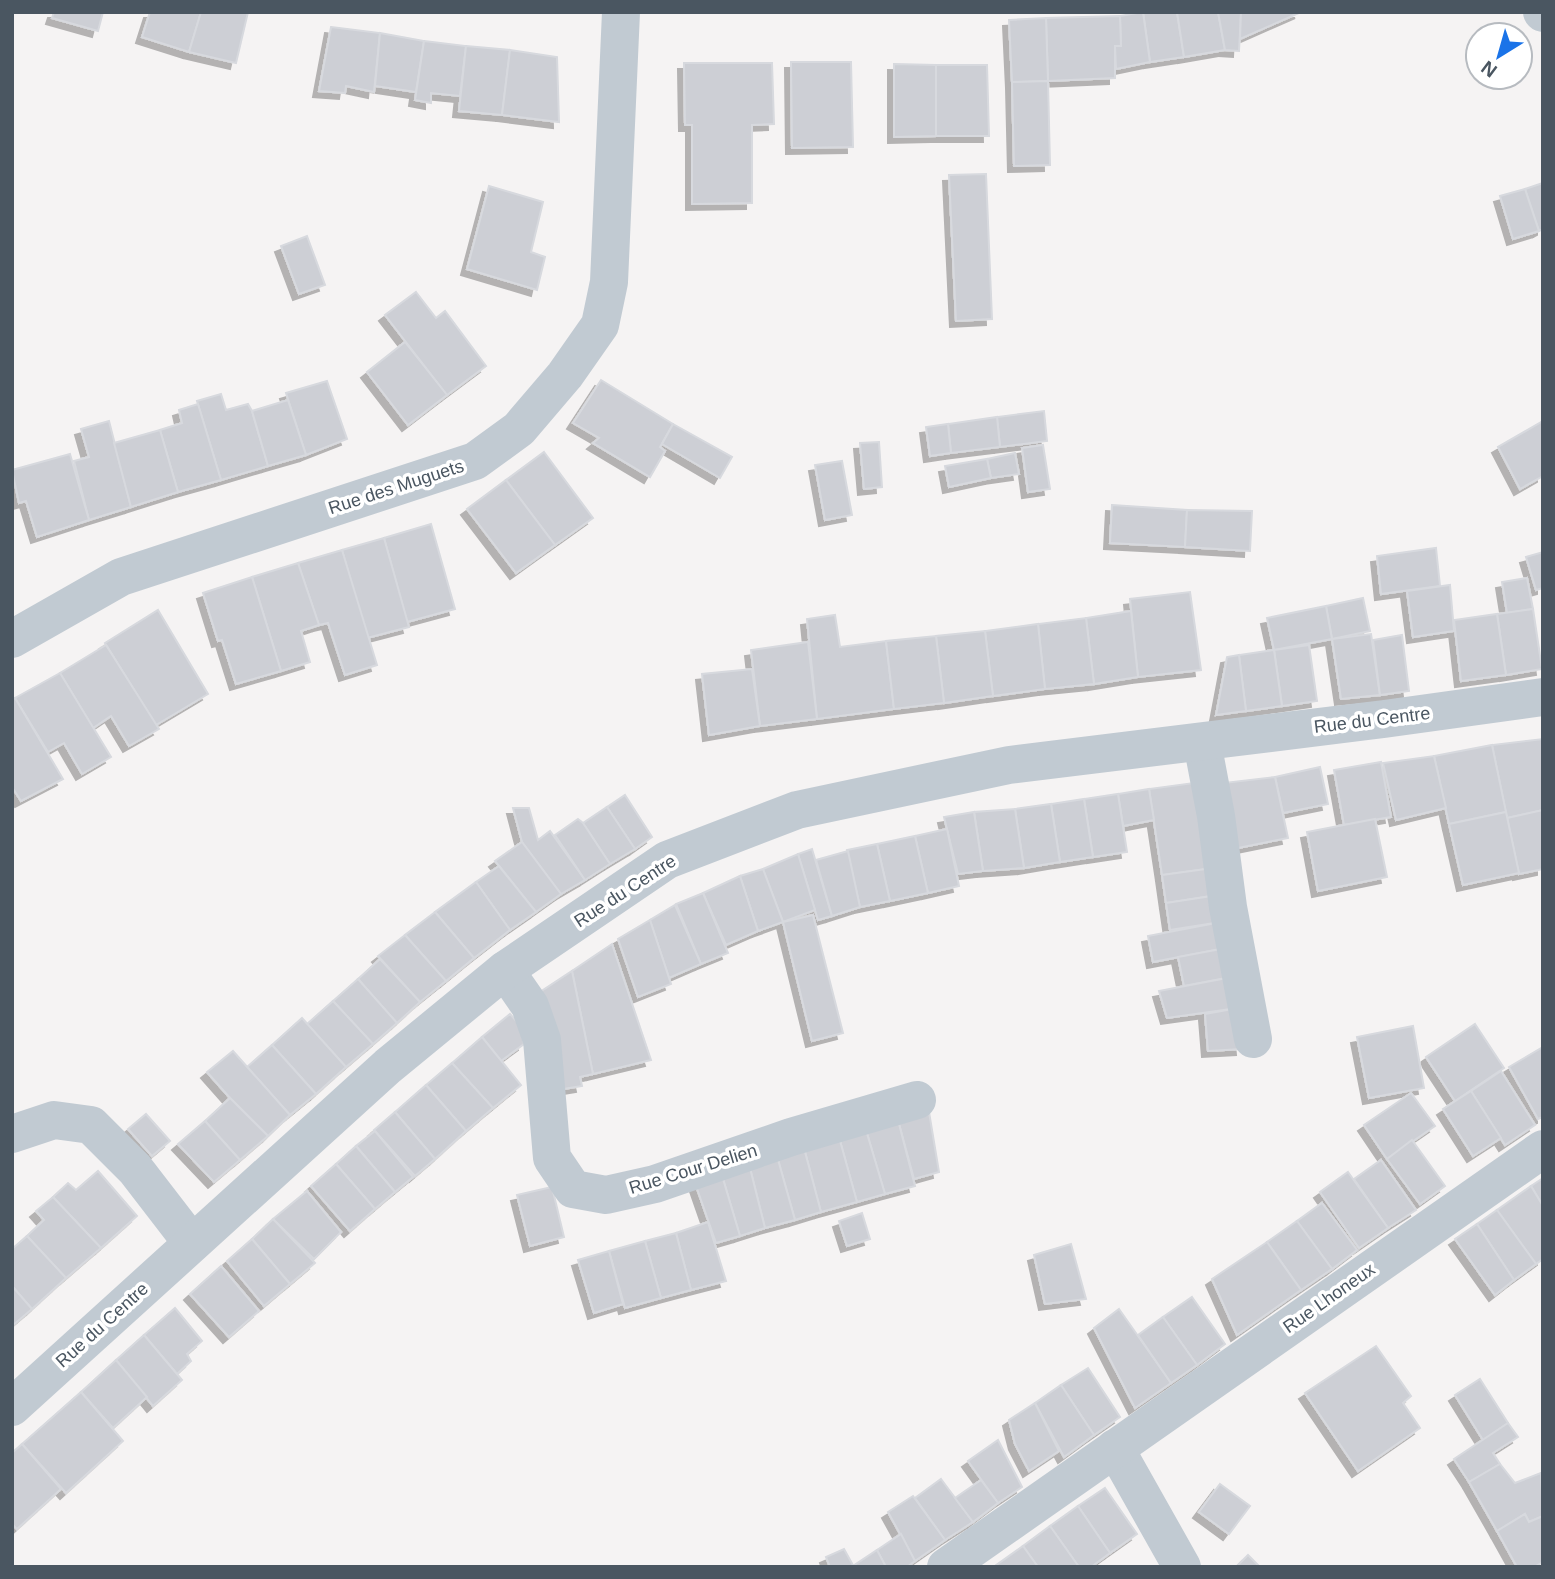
<svg xmlns="http://www.w3.org/2000/svg" width="1555" height="1579" viewBox="0 0 1555 1579" font-family="Arial,sans-serif">
<style>
.building{fill:#cdcfd5;stroke:#d7d9de;stroke-width:2;filter:url(#shadow)}
.lines{fill:none;stroke-linecap:round;stroke-linejoin:round}
.minor{stroke:#c1cad2;stroke-width:38}
.labels{text-anchor:middle;dominant-baseline:central;stroke-width:7;stroke-linejoin:round;paint-order:stroke}
.street-label{font-size:18px;fill:#4a5661;stroke:#fff}
</style>
<defs>
<filter id="shadow"><feDropShadow dx="-6" dy="6" stdDeviation="0" flood-color="#0004"/></filter>
</defs>
<rect width="100%" height="100%" fill="#f5f3f3"/>
<g class="building">
<path d="M54,12H103L98,31L52,18Z"/>
<path d="M150,12H201L189,52L142,37Z"/>
<path d="M201,12H248L236,63L189,52Z"/>
<path d="M1143,12H1177L1184,57L1150,62Z"/>
<path d="M1143,12L1150,62L1116,69L1115,46H1121L1120,16Z"/>
<path d="M1177,12H1218L1225,50L1184,57Z"/>
<path d="M1218,12H1241L1239,51L1225,50Z"/>
<path d="M1241,12H1301L1240,39Z"/>
<path d="M1120,16L1121,46H1115V78L1048,81L1046,18Z"/>
<path d="M1046,18L1048,81L1012,82L1009,20Z"/>
<path d="M331,27L380,33L374,92L346,86L345,93L319,91Z"/>
<path d="M380,33L424,41L416,92L375,86Z"/>
<path d="M424,41L466,46L460,96L431,93V103L415,100Z"/>
<path d="M466,46L510,50L502,115L459,111Z"/>
<path d="M510,50L557,57L559,122L502,115Z"/>
<path d="M791,62H851L853,147L792,148Z"/>
<path d="M684,63H772L774,124L752,125V203L692,204V125H685Z"/>
<path d="M894,64L936,65V136L894,137Z"/>
<path d="M936,65H987L989,136H936Z"/>
<path d="M1048,81L1050,165L1014,166L1012,82Z"/>
<path d="M986,174L992,319L956,321L949,175Z"/>
<path d="M1543,183V229L1539,231L1525,189Z"/>
<path d="M489,186L543,202L531,252L545,257L537,290L467,269Z"/>
<path d="M1525,189L1539,231L1513,239L1500,196Z"/>
<path d="M307,236L325,285L299,294L281,246Z"/>
<path d="M416,292L436,318L445,311L486,366L447,395L385,315Z"/>
<path d="M405,342L447,395L408,425L367,372Z"/>
<path d="M601,380L673,424L660,447L665,451L650,477L593,443L599,438L573,423Z"/>
<path d="M327,381L347,439L306,455L286,393Z"/>
<path d="M221,394L226,410L248,404L252,411L268,466L221,480L197,401Z"/>
<path d="M288,400L306,455L268,466L252,411Z"/>
<path d="M198,404L221,480L178,492L160,430L182,423L179,410Z"/>
<path d="M1044,411L1047,441L1000,447L997,417Z"/>
<path d="M997,417L1000,447L951,453L948,424Z"/>
<path d="M109,421L131,507L89,520L74,461L89,457L81,429Z"/>
<path d="M1543,421V476L1520,489L1498,447Z"/>
<path d="M673,424L732,457L720,478L662,444Z"/>
<path d="M948,424L951,453L930,456L926,427Z"/>
<path d="M160,430L178,492L131,507L114,443Z"/>
<path d="M879,442L882,487L864,489L860,443Z"/>
<path d="M1043,445L1050,489L1028,492L1022,448Z"/>
<path d="M544,452L593,518L555,545L506,480Z"/>
<path d="M1015,453L1019,474L991,478L987,459Z"/>
<path d="M70,454L89,520L37,537L26,501L19,503L12,470Z"/>
<path d="M987,459L991,478L949,487L945,466Z"/>
<path d="M842,461L852,515L825,520L815,465Z"/>
<path d="M506,480L555,545L516,573L467,509Z"/>
<path d="M1112,505L1187,510L1185,547L1110,543Z"/>
<path d="M1187,510L1252,511L1250,551L1185,547Z"/>
<path d="M431,524L455,609L407,622L384,538Z"/>
<path d="M384,538L409,627L367,638L342,550Z"/>
<path d="M1436,548L1440,586L1381,594L1377,556Z"/>
<path d="M342,550L377,665L345,675L328,623L319,625L298,563Z"/>
<path d="M1543,552V588L1536,590L1526,557Z"/>
<path d="M298,563L319,625L301,631L310,662L281,671L252,577Z"/>
<path d="M252,577L281,671L236,684L222,640L218,641L203,593Z"/>
<path d="M1527,578L1533,609L1507,613L1502,582Z"/>
<path d="M1450,585L1454,631L1413,637L1407,591Z"/>
<path d="M1190,592L1201,670L1138,677L1130,599Z"/>
<path d="M1363,598L1370,631L1332,639L1326,606Z"/>
<path d="M1326,606L1332,639L1274,650L1267,618Z"/>
<path d="M1533,609L1542,669L1506,675L1497,614Z"/>
<path d="M158,610L208,694L156,725L105,643Z"/>
<path d="M1131,611L1138,677L1094,684L1086,618Z"/>
<path d="M1497,614L1506,675L1461,681L1454,620Z"/>
<path d="M835,615L840,647L886,641L894,709L817,719L807,619Z"/>
<path d="M1086,618L1094,684L1045,689L1038,624Z"/>
<path d="M1038,624L1045,689L993,696L985,631Z"/>
<path d="M985,631L993,696L944,703L936,636Z"/>
<path d="M1371,634L1380,695L1341,699L1332,639Z"/>
<path d="M1402,635L1409,691L1380,695L1373,640Z"/>
<path d="M936,636L944,703L894,709L886,641Z"/>
<path d="M808,642L817,719L760,726L751,650Z"/>
<path d="M106,645L159,729L129,746L111,716L93,728L60,673Z"/>
<path d="M1309,645L1317,701L1282,706L1274,650Z"/>
<path d="M1274,650L1282,706L1246,711L1239,655Z"/>
<path d="M1239,655L1246,711L1216,715L1227,657Z"/>
<path d="M752,669L760,726L709,735L702,674Z"/>
<path d="M60,673L111,757L82,774L64,743L48,752L15,698Z"/>
<path d="M15,698L63,779L21,801L12,787V700Z"/>
<path d="M1543,739V810L1507,818L1492,745Z"/>
<path d="M1492,745L1506,812L1449,824L1434,756Z"/>
<path d="M1434,756L1446,808L1396,820L1383,763Z"/>
<path d="M1381,762L1391,817L1344,825L1334,770Z"/>
<path d="M1320,767L1328,804L1283,813L1275,777Z"/>
<path d="M1275,777L1288,838L1228,850L1215,784Z"/>
<path d="M1201,782L1213,868L1162,875L1149,789Z"/>
<path d="M1149,789L1154,820L1123,826L1118,794Z"/>
<path d="M1118,794L1127,852L1093,857L1084,799Z"/>
<path d="M625,795L652,837L635,849L607,807Z"/>
<path d="M1084,799L1093,857L1060,862L1051,804Z"/>
<path d="M1051,804L1060,862L1024,868L1015,809Z"/>
<path d="M607,807L635,849L610,864L583,823Z"/>
<path d="M513,808H529L538,840L550,831L585,880L561,894L522,842Z"/>
<path d="M1015,809L1024,868L983,871L974,812Z"/>
<path d="M1543,810V869L1519,874L1507,818Z"/>
<path d="M974,812L983,871L958,874L944,817Z"/>
<path d="M1506,812L1519,873L1463,885L1449,824Z"/>
<path d="M578,819L583,823L610,864L585,880L555,835Z"/>
<path d="M1375,819L1387,877L1318,891L1307,832Z"/>
<path d="M947,829L959,886L928,893L915,836Z"/>
<path d="M915,836L928,893L890,901L877,844Z"/>
<path d="M522,842L561,894L536,912L495,861Z"/>
<path d="M877,844L890,901L860,907L847,850Z"/>
<path d="M812,849L832,916L818,920L798,854Z"/>
<path d="M848,851L860,907L832,916L816,860Z"/>
<path d="M798,854L815,910L783,922L763,869Z"/>
<path d="M499,866L536,912L510,930L476,882Z"/>
<path d="M1213,868L1218,895L1166,903L1162,875Z"/>
<path d="M763,869L783,922L758,931L740,876Z"/>
<path d="M740,876L758,931L726,945L703,893Z"/>
<path d="M476,882L510,930L474,958L435,912Z"/>
<path d="M703,893L728,953L701,964L676,904Z"/>
<path d="M1218,895L1221,922L1170,930L1166,903Z"/>
<path d="M675,905L701,964L669,978L650,920Z"/>
<path d="M435,912L474,958L446,981L405,935Z"/>
<path d="M813,915L843,1033L812,1041L783,922Z"/>
<path d="M650,920L671,984L638,997L618,939Z"/>
<path d="M1221,922L1226,948L1153,962L1148,936Z"/>
<path d="M405,935L446,981L420,1002L378,956Z"/>
<path d="M612,944L651,1060L593,1074L572,971Z"/>
<path d="M1226,948L1232,977L1184,986L1178,957Z"/>
<path d="M380,959L420,1002L397,1023L358,979Z"/>
<path d="M572,971L593,1074L580,1077L582,1086L557,1090L537,994Z"/>
<path d="M1232,977L1238,1008L1167,1018L1159,991Z"/>
<path d="M358,979L397,1023L373,1044L333,1001Z"/>
<path d="M333,1001L373,1044L346,1067L307,1024Z"/>
<path d="M1238,1008L1242,1049L1208,1051L1205,1014Z"/>
<path d="M510,1014L520,1025L524,1044L501,1061L482,1037Z"/>
<path d="M302,1018L346,1067L316,1094L272,1045Z"/>
<path d="M1475,1024L1504,1068L1455,1101L1426,1057Z"/>
<path d="M1413,1026L1424,1088L1369,1098L1357,1037Z"/>
<path d="M482,1037L521,1085L493,1108L452,1063Z"/>
<path d="M272,1045L316,1094L290,1115L247,1067Z"/>
<path d="M1543,1047V1117L1538,1119L1509,1067Z"/>
<path d="M233,1051L290,1115L268,1136L230,1098L207,1072Z"/>
<path d="M452,1063L493,1108L466,1131L426,1085Z"/>
<path d="M1501,1071L1535,1125L1505,1145L1471,1091Z"/>
<path d="M426,1085L466,1131L435,1159L395,1112Z"/>
<path d="M1471,1091L1501,1138L1473,1156L1443,1109Z"/>
<path d="M1411,1093L1435,1126L1387,1159L1364,1125Z"/>
<path d="M230,1098L268,1136L240,1160L205,1121Z"/>
<path d="M395,1112L435,1159L415,1176L374,1130Z"/>
<path d="M929,1112L939,1172L914,1179L898,1120Z"/>
<path d="M146,1114L170,1141L152,1156L128,1129Z"/>
<path d="M898,1120L915,1186L885,1194L866,1130Z"/>
<path d="M205,1121L240,1160L214,1182L178,1144Z"/>
<path d="M866,1130L885,1194L857,1202L839,1137Z"/>
<path d="M375,1131L413,1177L395,1192L356,1146Z"/>
<path d="M839,1137L857,1202L821,1212L804,1148Z"/>
<path d="M1412,1140L1445,1186L1420,1204L1387,1159Z"/>
<path d="M356,1146L395,1192L375,1209L336,1164Z"/>
<path d="M804,1148L821,1212L795,1220L777,1156Z"/>
<path d="M777,1156L795,1220L765,1228L749,1164Z"/>
<path d="M1381,1160L1416,1210L1388,1228L1354,1179Z"/>
<path d="M336,1164L375,1209L350,1231L311,1186Z"/>
<path d="M749,1164L765,1228L740,1236L721,1172Z"/>
<path d="M98,1171L137,1216L101,1248L53,1197L68,1183L76,1190Z"/>
<path d="M721,1172L740,1236L716,1243L694,1180Z"/>
<path d="M1348,1172L1388,1228L1359,1248L1320,1192Z"/>
<path d="M1543,1178V1206L1531,1186Z"/>
<path d="M1531,1186L1543,1206V1259L1536,1264L1497,1210Z"/>
<path d="M552,1187L564,1237L530,1246L517,1195Z"/>
<path d="M307,1191L341,1232L314,1259L273,1219Z"/>
<path d="M53,1197L101,1248L66,1278L27,1236L44,1220L36,1211Z"/>
<path d="M1322,1203L1357,1250L1332,1269L1297,1221Z"/>
<path d="M1497,1210L1536,1264L1514,1280L1477,1224Z"/>
<path d="M862,1213L870,1239L847,1246L839,1221Z"/>
<path d="M273,1219L315,1263L290,1284L252,1239Z"/>
<path d="M1297,1221L1332,1269L1301,1290L1267,1242Z"/>
<path d="M708,1222L726,1281L691,1290L676,1233Z"/>
<path d="M1477,1224L1514,1280L1495,1295L1455,1239Z"/>
<path d="M676,1233L691,1290L661,1298L645,1241Z"/>
<path d="M27,1236L66,1278L32,1309L12,1286V1249Z"/>
<path d="M252,1239L290,1284L264,1306L227,1261Z"/>
<path d="M645,1241L661,1298L625,1308L609,1251Z"/>
<path d="M1267,1242L1301,1290L1237,1335L1212,1279Z"/>
<path d="M1071,1244L1086,1299L1045,1304L1034,1255Z"/>
<path d="M609,1251L623,1304L594,1313L578,1260Z"/>
<path d="M221,1266L259,1311L229,1337L190,1294Z"/>
<path d="M12,1286L32,1309L12,1326Z"/>
<path d="M1192,1297L1225,1344L1197,1365L1163,1317Z"/>
<path d="M175,1308L202,1341L187,1354L191,1361L177,1374L144,1335Z"/>
<path d="M1119,1309L1171,1383L1135,1408L1094,1328Z"/>
<path d="M1163,1317L1197,1365L1171,1383L1138,1335Z"/>
<path d="M144,1335L182,1380L153,1406L116,1360Z"/>
<path d="M1376,1346L1411,1396L1403,1403L1420,1428L1358,1471L1305,1393Z"/>
<path d="M116,1360L147,1397L113,1428L81,1392Z"/>
<path d="M1088,1368L1120,1417L1094,1435L1061,1385Z"/>
<path d="M1480,1379L1508,1423L1483,1440L1455,1395Z"/>
<path d="M1061,1385L1094,1435L1064,1457L1035,1403Z"/>
<path d="M81,1392L123,1441L66,1493L22,1444Z"/>
<path d="M1035,1403L1059,1451L1029,1471L1015,1444L1009,1420Z"/>
<path d="M1508,1423L1518,1437L1493,1453L1500,1464L1469,1482L1454,1459Z"/>
<path d="M998,1440L1022,1487L998,1503L968,1461Z"/>
<path d="M22,1444L61,1489L17,1529L12,1524V1453Z"/>
<path d="M1500,1464L1515,1483L1541,1473L1543,1516L1529,1522L1525,1514L1497,1531L1469,1482Z"/>
<path d="M941,1479L973,1522L945,1540L915,1498Z"/>
<path d="M981,1480L998,1503L973,1522L955,1498Z"/>
<path d="M1220,1484L1250,1506L1229,1534L1199,1512Z"/>
<path d="M1105,1488L1137,1534L1110,1553L1078,1506Z"/>
<path d="M913,1496L945,1540L915,1561L888,1512Z"/>
<path d="M1078,1506L1110,1553L1091,1567H1079L1050,1526Z"/>
<path d="M1525,1514L1529,1522L1543,1516V1562L1534,1567H1517L1497,1531Z"/>
<path d="M1050,1526L1079,1567H1038L1023,1546Z"/>
<path d="M901,1534L915,1561L907,1567H886L877,1550Z"/>
<path d="M1023,1546L1038,1567H996L995,1566Z"/>
<path d="M844,1549L854,1567H830L826,1557Z"/>
<path d="M877,1550L886,1567H854L853,1566Z"/>
<path d="M1248,1555L1260,1567H1236Z"/>
</g>
<g class="lines">
<g class="minor">
<path d="M1542,12L1543,13"/>
<path d="M12,639L121,577L475,461L519,429L565,375L600,325L609,282L621,12"/>
<path d="M1202,742L1216,816L1228,907L1253,1039"/>
<path d="M505,970L530,1006L542,1040L552,1158L573,1189L606,1195L655,1184L791,1137L917,1100"/>
<path d="M12,1134L54,1120L91,1125L135,1169L192,1243"/>
<path d="M12,1407L388,1066L505,970L667,860L797,810L1009,765L1384,719L1543,697"/>
<path d="M1115,1448L1182,1567"/>
<path d="M946,1567L1543,1149"/>
</g>
</g>
<g class="labels">
<g class="street-label">
<text transform="translate(396 487) rotate(-18)">Rue des Muguets</text>
<text transform="translate(1372 720) rotate(-7)">Rue du Centre</text>
<text transform="translate(625 891) rotate(-33)">Rue du Centre</text>
<text transform="translate(693 1169) rotate(-17)">Rue Cour Delien</text>
<text transform="translate(1329 1298) rotate(-35)">Rue Lhoneux</text>
<text transform="translate(102 1325) rotate(-42)">Rue du Centre</text>
</g>
</g>
<rect width="1555" height="1579" fill="none" stroke="#4a5661" stroke-width="28"/>
<g transform="translate(1499 56) rotate(217)"><circle r="33" fill="#ffffff" stroke="#b7bbc0" stroke-width="2"/>
<path d="M0-5L12 26L0 18L-12 26Z" fill="#1a73e8"/>
<text y="-10" font-size="19" font-weight="bold" text-anchor="middle" fill="#4a5661">N</text>
</g>
</svg>
